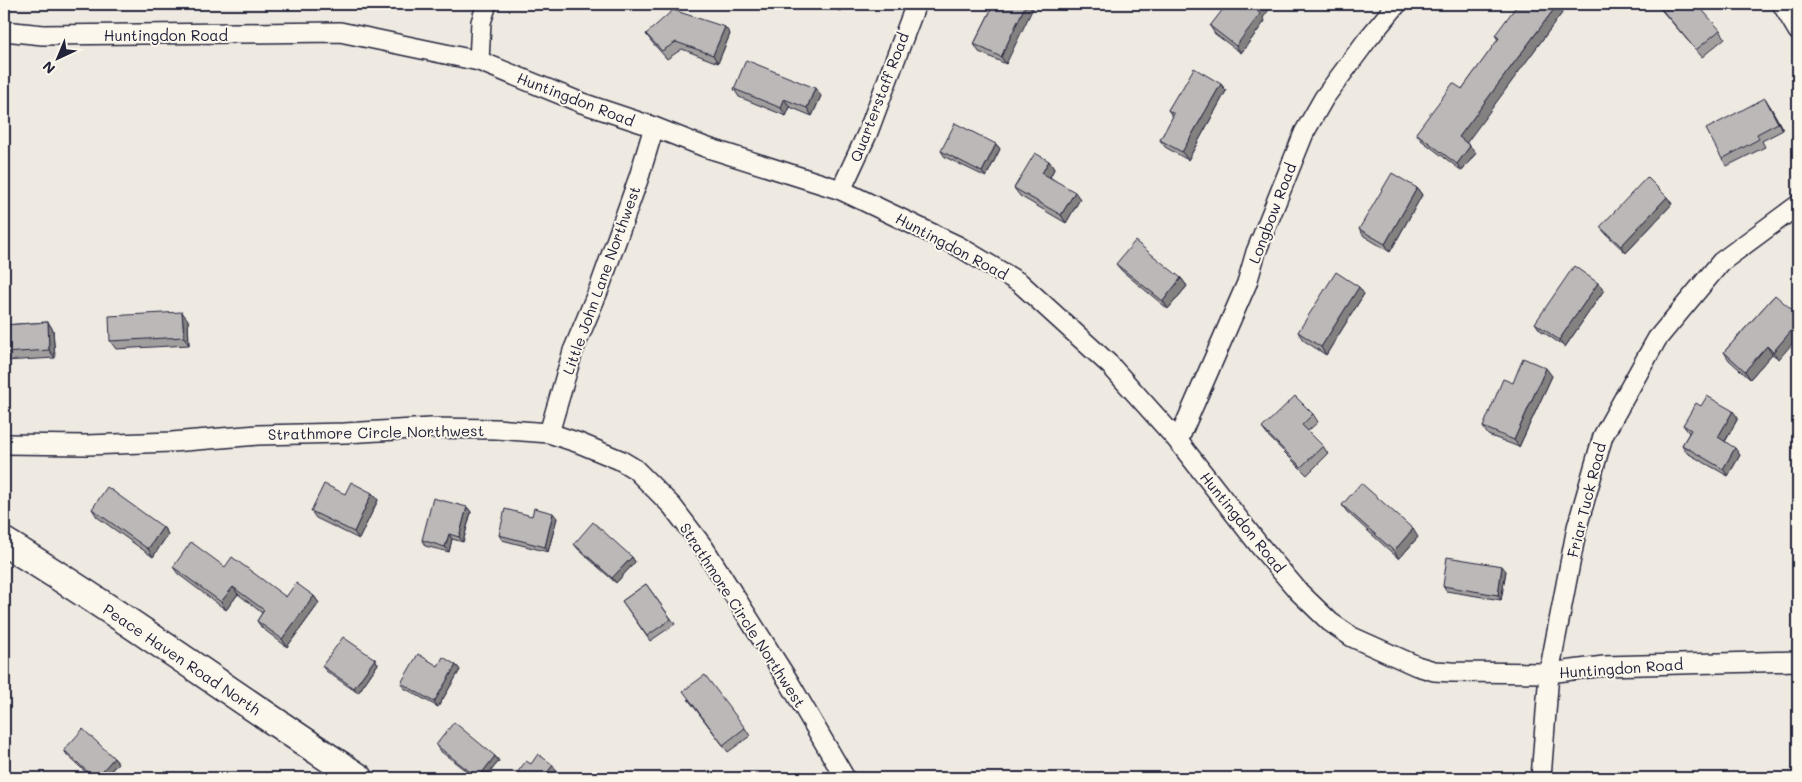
<svg xmlns="http://www.w3.org/2000/svg" width="1802" height="782" viewBox="0 0 1802 782" font-family="Mali,sans-serif">
<style>
.lines{fill:none;stroke-linecap:round;stroke-linejoin:round}
.minor-casing{stroke:#22223b;stroke-width:22}
.secondary-casing{stroke:#22223b;stroke-width:31}
.minor{stroke:#fbf7ec;stroke-width:19}
.secondary{stroke:#fbf7ec;stroke-width:28}
.wall{fill:#a29e9e;stroke:#22223b}
.shaded-wall{fill:#848181;stroke:#22223b}
.building{fill:#bcb8b8;stroke:#22223b}
.labels{text-anchor:middle;dominant-baseline:central;stroke-width:4;stroke-linejoin:round;paint-order:stroke}
.street-label{font-size:15px;fill:#22223b;stroke:#fbf7ec}
</style>
<rect width="100%" height="100%" fill="#eeeae2"/>
<filter id="ink" filterUnits="userSpaceOnUse"><feTurbulence type="fractalNoise" baseFrequency=".02" numOctaves="2"/><feDisplacementMap in="SourceGraphic" scale="10" xChannelSelector="R" yChannelSelector="G"/><feConvolveMatrix kernelMatrix="1 2 1 2 8 2 1 2 1" color-interpolation-filters="sRGB"/></filter>
<g filter="url(#ink)">
<g class="lines">
<g class="minor-casing">
<g id="minor">
<path d="M1782,4L1798,31"/>
<path d="M4,31L43,35L340,32L479,61L582,103L654,127L705,147L841,190L958,246L1020,283L1110,365L1178,441L1259,545L1299,592L1330,622L1352,637L1417,666L1434,671L1452,672L1549,673L1604,666L1798,661"/>
<path d="M479,61L481,22L487,4"/>
<path d="M841,190L868,132L916,4"/>
<path d="M549,433L573,351L599,289L639,177L654,127"/>
<path d="M1178,441L1247,283L1256,252L1304,133L1324,98L1367,40L1397,4"/>
<path d="M4,444L87,445L172,442L258,435L345,433L431,428L496,429L549,433L579,443L620,460L635,469L672,506L704,548L789,682L845,778"/>
<path d="M1541,778L1549,673L1577,527L1603,436L1657,339L1721,262L1798,205"/>
</g>
</g>
<g class="secondary-casing">
<path id="secondary" d="M4,542C125,616 240,700 359,778"/>
</g>
<use href="#minor" class="minor"/>
<use href="#secondary" class="secondary"/>
</g>
<g class="wall">
<path d="M824,4H843L840,11Z"/>
<path d="M994,4L1006,64L979,52L974,44Z"/>
<path d="M1658,5L1720,30L1725,38L1702,57L1663,12Z"/>
<path d="M1562,13L1466,142L1470,146L1476,153L1462,171L1421,140L1416,133L1462,89L1498,40L1495,35Z"/>
<path d="M1263,18L1265,21L1241,53L1215,34L1210,26Z"/>
<path d="M725,27L730,34L718,63L682,49L667,59L651,41L646,34Z"/>
<path d="M1221,84L1226,91L1188,160L1165,147L1160,140L1173,117L1168,110L1179,94Z"/>
<path d="M734,89L821,96L812,116L790,107L786,116L739,97Z"/>
<path d="M1770,106L1783,130L1762,141L1765,147L1727,166L1722,159Z"/>
<path d="M996,144L1000,149L986,177L945,157L941,151Z"/>
<path d="M1049,161L1054,169L1050,177L1080,199L1066,223L1020,196L1014,188Z"/>
<path d="M1417,188L1422,195L1390,252L1364,236L1359,229Z"/>
<path d="M1667,197L1672,204L1626,253L1606,234L1600,227Z"/>
<path d="M1116,264L1181,278L1187,286L1168,309L1122,271Z"/>
<path d="M1598,283L1604,290L1565,347L1540,330L1535,323Z"/>
<path d="M1364,294L1326,355L1303,340L1298,332Z"/>
<path d="M1775,295L1779,359L1772,354L1750,379L1729,360L1724,352Z"/>
<path d="M188,320L189,345L116,349L110,341Z"/>
<path d="M48,322L53,330L55,358L4,361V325Z"/>
<path d="M1552,376L1519,447L1488,435L1483,427L1513,383Z"/>
<path d="M1701,406L1738,418L1725,442L1740,455L1728,476L1687,453L1682,445L1689,433L1683,425Z"/>
<path d="M1313,414L1318,422L1308,431L1323,446L1328,454L1307,475L1268,436L1262,428Z"/>
<path d="M372,493L378,500L359,539L316,518L311,511L345,494Z"/>
<path d="M1342,505L1418,537L1399,559L1347,512Z"/>
<path d="M467,507L471,512L463,542L452,539L449,552L425,546L422,540Z"/>
<path d="M92,509L163,527L168,534L153,557L97,517Z"/>
<path d="M557,518L548,552L502,540L499,535Z"/>
<path d="M574,544L632,557L635,562L616,583L578,549Z"/>
<path d="M173,567H225L286,597L314,596L319,603L287,647L262,628L257,621L262,613L238,594L226,610L178,574Z"/>
<path d="M1506,571L1501,600L1446,591L1443,586Z"/>
<path d="M646,584L675,624L650,641L622,601Z"/>
<path d="M375,659L378,664L358,693L326,671L322,666Z"/>
<path d="M456,665L460,670L438,707L404,688L401,683L438,666Z"/>
<path d="M688,699L745,728L750,736L728,752Z"/>
<path d="M436,745L495,756L499,761L485,778H475L439,750Z"/>
<path d="M64,750L114,758L118,763L108,774L116,778H92L67,755Z"/>
</g>
<g class="shaded-wall">
<path d="M837,4H843L840,11L836,6Z"/>
<path d="M1026,4H1035L1006,64L1001,57Z"/>
<path d="M1262,4H1273L1263,18L1265,21L1241,53L1236,46L1257,11Z"/>
<path d="M1557,5L1562,13L1465,145L1459,137Z"/>
<path d="M725,27L730,34L718,63L713,55Z"/>
<path d="M1221,84L1226,91L1188,160L1182,152Z"/>
<path d="M815,88L821,96L812,116L807,108Z"/>
<path d="M1765,98L1770,106L1783,130L1778,123Z"/>
<path d="M784,99L790,107L786,116L781,108Z"/>
<path d="M996,144L1000,149L986,177L982,172Z"/>
<path d="M1470,146L1476,153L1462,171L1457,164Z"/>
<path d="M1049,161L1054,169L1048,181L1042,173Z"/>
<path d="M1417,188L1422,195L1390,252L1385,244Z"/>
<path d="M1075,192L1080,199L1066,223L1061,215Z"/>
<path d="M1667,197L1672,204L1626,253L1621,246Z"/>
<path d="M1181,278L1187,286L1168,309L1163,301Z"/>
<path d="M1598,283L1604,290L1565,347L1559,340Z"/>
<path d="M1359,287L1364,294L1326,355L1321,347Z"/>
<path d="M182,312L188,320L189,345L184,337Z"/>
<path d="M48,322L53,330L55,358L49,350Z"/>
<path d="M1798,323V337L1779,359L1773,352Z"/>
<path d="M1767,346L1772,354L1750,379L1745,371Z"/>
<path d="M1546,368L1552,376L1519,447L1514,440Z"/>
<path d="M1733,411L1738,418L1723,445L1718,437Z"/>
<path d="M1735,448L1740,455L1728,476L1723,469Z"/>
<path d="M372,493L378,500L359,539L354,532Z"/>
<path d="M467,507L471,512L463,542L459,537Z"/>
<path d="M553,513L557,518L548,552L545,547Z"/>
<path d="M163,527L168,534L153,557L148,549Z"/>
<path d="M1413,529L1418,537L1399,559L1394,551Z"/>
<path d="M449,534L452,539L449,552L445,547Z"/>
<path d="M632,557L635,562L616,583L612,578Z"/>
<path d="M1502,566L1506,571L1501,600L1498,595Z"/>
<path d="M233,587L238,594L226,610L221,602Z"/>
<path d="M314,596L319,603L287,647L282,639Z"/>
<path d="M4,634L7,638L4,643Z"/>
<path d="M375,659L378,664L358,693L354,688Z"/>
<path d="M456,665L460,670L438,707L434,702Z"/>
<path d="M495,756L499,761L485,778H478Z"/>
<path d="M114,758L118,763L104,778H96Z"/>
<path d="M553,765L557,772L552,778L546,774Z"/>
</g>
<g class="building">
<path d="M994,4H1026L1001,57L974,44Z"/>
<path d="M1227,4H1262L1257,11L1260,14L1236,46L1210,26Z"/>
<path d="M1518,4H1554L1557,5L1459,137L1470,146L1457,164L1416,133L1453,83L1462,89L1499,38L1495,35Z"/>
<path d="M1659,4H1697L1720,30L1696,50L1658,5Z"/>
<path d="M673,10L725,27L713,55L676,42L662,51L646,34Z"/>
<path d="M746,60L815,88L807,108L784,99L781,108L734,89Z"/>
<path d="M1194,68L1221,84L1182,152L1160,140L1174,114L1168,110L1178,93L1179,94Z"/>
<path d="M1765,98L1778,123L1757,134L1759,139L1722,159L1706,129Z"/>
<path d="M955,123L996,144L982,172L941,151Z"/>
<path d="M1035,153L1049,161L1042,173L1075,192L1061,215L1014,188Z"/>
<path d="M1392,173L1417,188L1385,244L1359,229Z"/>
<path d="M1647,177L1667,197L1621,246L1600,227Z"/>
<path d="M1135,241L1181,278L1163,301L1116,264Z"/>
<path d="M1574,266L1598,283L1559,340L1535,323Z"/>
<path d="M1336,272L1359,287L1321,347L1298,332Z"/>
<path d="M1775,295L1798,315V323L1773,352L1767,346L1745,371L1724,352Z"/>
<path d="M182,312L184,337L110,341L109,316Z"/>
<path d="M48,322L49,350L4,353V325Z"/>
<path d="M1523,358L1546,368L1514,440L1483,427L1503,379L1513,383Z"/>
<path d="M1295,396L1313,414L1302,425L1323,446L1301,467L1262,428Z"/>
<path d="M1707,396L1733,411L1718,437L1735,448L1723,469L1682,445L1691,430L1683,425L1696,403L1701,406Z"/>
<path d="M351,482L372,493L354,532L311,511L324,484L345,494Z"/>
<path d="M1361,483L1413,529L1394,551L1342,505Z"/>
<path d="M107,487L163,527L148,549L92,509Z"/>
<path d="M433,498L467,507L459,537L449,534L445,547L422,540Z"/>
<path d="M534,508L553,513L545,547L499,535L505,509L532,516Z"/>
<path d="M593,522L632,557L612,578L574,544Z"/>
<path d="M191,542L225,567L232,557L286,597L296,583L314,596L282,639L257,621L264,610L233,587L221,602L173,567Z"/>
<path d="M1447,557L1502,566L1498,595L1443,586Z"/>
<path d="M646,584L671,619L647,636L622,601Z"/>
<path d="M343,637L375,659L354,688L322,666Z"/>
<path d="M418,654L438,666L443,657L456,665L434,702L401,683Z"/>
<path d="M705,675L745,728L723,745L683,691Z"/>
<path d="M454,722L495,756L478,778L436,745Z"/>
<path d="M83,729L114,758L96,778H94L64,750Z"/>
<path d="M538,754L553,765L546,774L552,778H513L526,761L531,764Z"/>
<path d="M103,771L116,778H98Z"/>
</g>
</g>
<g class="labels">
<g class="street-label">
<text x="166" y="35">Huntingdon Road</text>
<text transform="translate(879 97) rotate(-69)">Quarterstaff Road</text>
<text transform="translate(576 99) rotate(21)">Huntingdon Road</text>
<text transform="translate(1272 213) rotate(-69)">Longbow Road</text>
<text transform="translate(952 246) rotate(28)">Huntingdon Road</text>
<text transform="translate(601 280) rotate(-70)">Little John Lane Northwest</text>
<text transform="translate(376 432) rotate(-1)">Strathmore Circle Northwest</text>
<text transform="translate(1586 500) rotate(-76)">Friar Tuck Road</text>
<text transform="translate(1243 522) rotate(51)">Huntingdon Road</text>
<text transform="translate(743 615) rotate(57)">Strathmore Circle Northwest</text>
<text transform="translate(182 659) rotate(34)">Peace Haven Road North</text>
<text transform="translate(1621 668) rotate(-4)">Huntingdon Road</text>
</g>
</g>
<rect width="1802" height="782" fill="none" stroke="#fbf7ec" stroke-width="20"/>
<rect x="10" y="10" width="1782" height="762" fill="none" stroke="#22223b" stroke-width="2" filter="url(#ink)"/>
<g transform="translate(58 58) rotate(224)" stroke="#fbf7ec" stroke-width="4" paint-order="stroke">
<path d="M0-4L9 19L0 12L-9 19Z" fill="#22223b"/>
<text y="-8" font-size="14" font-weight="bold" text-anchor="middle" fill="#22223b">N</text>
</g>
</svg>
